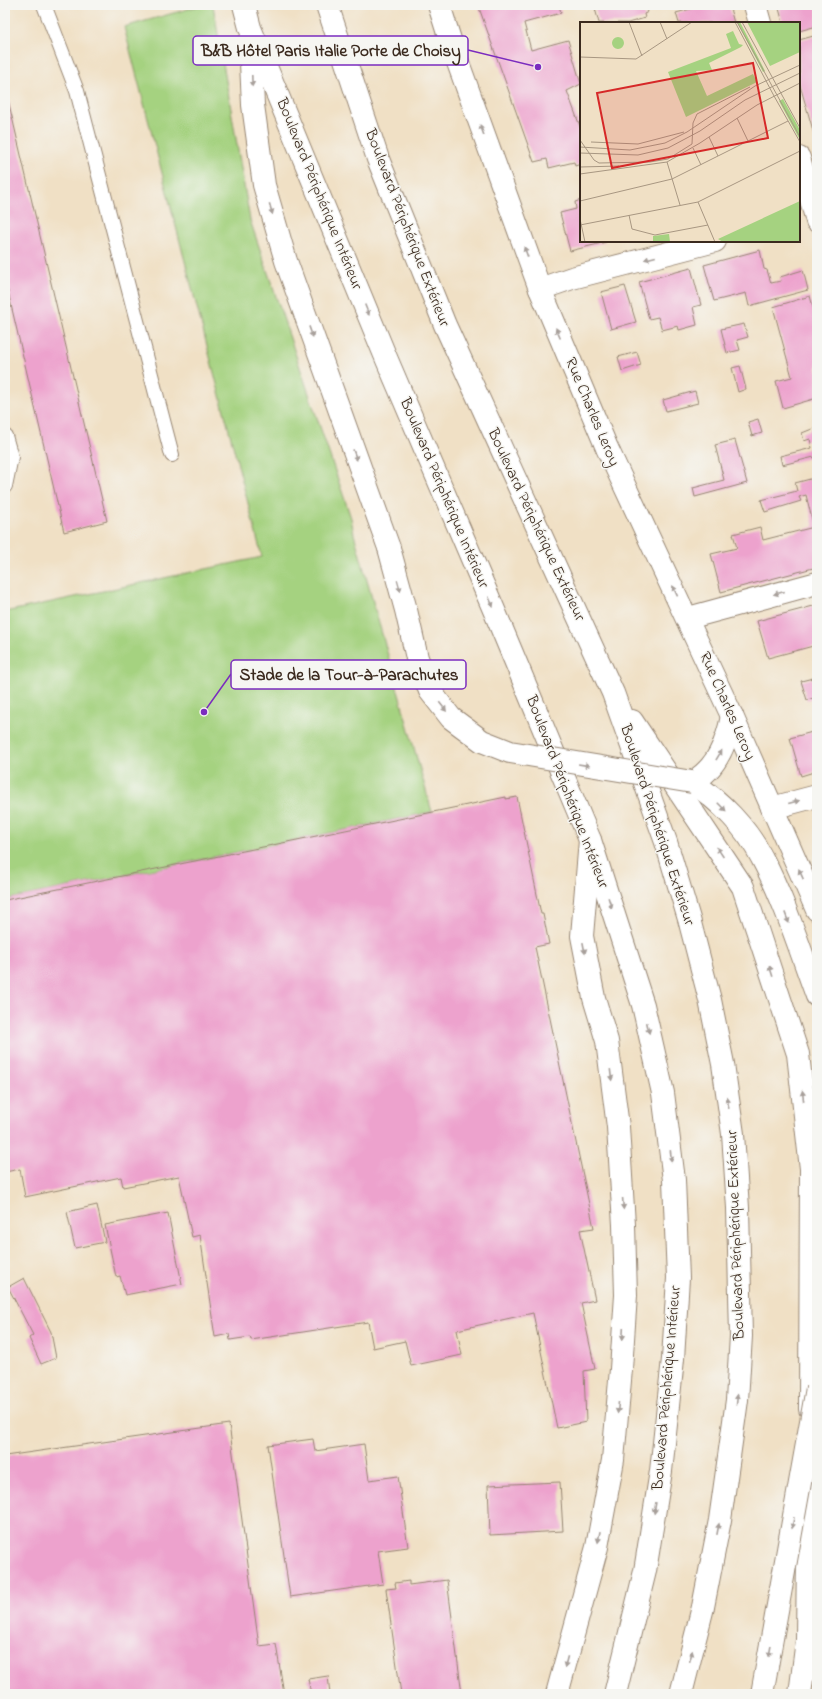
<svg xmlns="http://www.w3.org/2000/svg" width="822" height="1699" viewBox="0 0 822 1699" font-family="'Indie Flower',sans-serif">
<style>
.green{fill:#a5d280;stroke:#707e4f}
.building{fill:#eda2cd}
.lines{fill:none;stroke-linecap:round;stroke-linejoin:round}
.service-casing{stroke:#968572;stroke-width:16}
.minor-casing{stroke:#968572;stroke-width:24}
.tertiary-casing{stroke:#968572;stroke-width:24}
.primary-casing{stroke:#968572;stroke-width:24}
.trunk-casing{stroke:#968572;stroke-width:24}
.motorway-casing{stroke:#968572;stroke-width:24}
.service{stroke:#fff;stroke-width:14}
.minor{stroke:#fff;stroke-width:22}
.tertiary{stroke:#fff;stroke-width:22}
.primary{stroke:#fff;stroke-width:22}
.trunk{stroke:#fff;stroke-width:22}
.motorway{stroke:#fff;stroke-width:22}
.trunk-bridge-casing{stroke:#968572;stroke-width:24;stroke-linecap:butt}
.trunk-bridge{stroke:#fff;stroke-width:22}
.oneway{fill:#a79f9a}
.labels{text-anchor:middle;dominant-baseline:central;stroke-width:3;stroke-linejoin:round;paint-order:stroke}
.street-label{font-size:16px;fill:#3b2a1e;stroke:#f6f6f2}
.inset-road{fill:none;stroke:#a89782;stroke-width:1}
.view{fill:#d62828;fill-opacity:0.15;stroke:#d62828;stroke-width:2}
.inset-edge{fill:none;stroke:#3b2a1e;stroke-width:2}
.leader{fill:none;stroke:#7b2cbf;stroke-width:1.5}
.callout-dot{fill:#7b2cbf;stroke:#f6f6f2;stroke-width:1.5}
.callout{fill:#f6f6f2;stroke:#7b2cbf;stroke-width:1.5}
.callout-label{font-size:17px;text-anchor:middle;font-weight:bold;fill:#3b2a1e}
</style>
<rect width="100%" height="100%" fill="#f6f6f2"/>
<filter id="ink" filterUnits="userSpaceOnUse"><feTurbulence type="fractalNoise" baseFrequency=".025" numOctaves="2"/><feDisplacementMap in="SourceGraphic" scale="8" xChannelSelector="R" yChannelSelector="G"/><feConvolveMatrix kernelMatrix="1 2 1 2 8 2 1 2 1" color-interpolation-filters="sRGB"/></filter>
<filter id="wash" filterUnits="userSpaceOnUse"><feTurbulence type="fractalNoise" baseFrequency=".012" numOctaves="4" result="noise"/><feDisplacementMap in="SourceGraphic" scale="16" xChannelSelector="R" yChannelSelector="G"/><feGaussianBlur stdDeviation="0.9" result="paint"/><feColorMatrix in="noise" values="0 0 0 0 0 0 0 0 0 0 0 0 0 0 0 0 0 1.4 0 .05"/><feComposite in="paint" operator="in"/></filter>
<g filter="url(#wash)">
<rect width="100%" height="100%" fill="#f0e0c5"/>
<path class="green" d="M202,5H213L250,220L351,518L354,534L432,812L5,900V612L262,557L124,27Z"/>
<g id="blocks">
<g class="building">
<path d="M478,5H559L561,13L524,23L531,50L568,40L581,84L567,91L581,129V164L575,166L574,162L549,168L547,159L534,162Z"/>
<path d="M594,5H645L648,12L644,14L645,18L628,23H599Z"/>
<path d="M705,5H729L734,23H679L676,13Z"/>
<path d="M778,5H817V26L799,31V23H783Z"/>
<path d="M817,35V144L799,82V40Z"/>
<path d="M5,87L107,521L64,532L5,279Z"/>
<path d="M581,200V241L606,242L570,251L560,213L576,209L575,202Z"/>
<path d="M760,250L764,269L767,270L771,283L781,281L780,277L803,270L808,290L749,306L746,293L714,301L704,265Z"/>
<path d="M691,268L701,305L693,307L697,325L679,330L678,326L662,330L658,317L649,319L639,282Z"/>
<path d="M625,286L636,322L611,329L601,292Z"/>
<path d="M810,296L817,321V398L783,408L776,381L792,377L773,307Z"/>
<path d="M744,324L748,337L737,340L740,350L727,353L721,329Z"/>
<path d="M637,352L641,365L622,371L618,357Z"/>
<path d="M740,366L746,389L738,392L732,368Z"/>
<path d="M695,391L698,403L666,411L663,400Z"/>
<path d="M758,419L762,433L752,436L748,422Z"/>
<path d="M817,427V465L814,457L782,465L780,456L812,448L810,439L804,441L802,433Z"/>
<path d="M735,440L747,483L695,497L693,488L724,480L715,445Z"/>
<path d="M814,478L817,488V567L721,592L711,554L737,548L733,534L760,527L763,540L814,527L806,495L799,497L801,501L765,512L761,500L797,491L795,483Z"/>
<path d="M817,605V645L768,658L757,621Z"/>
<path d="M817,677V697L807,700L801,681Z"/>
<path d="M817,724V771L801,776L790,738L816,731L814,725Z"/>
<path d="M506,797V799L517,797L541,914H543L549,944L535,947L594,1228L580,1230L595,1300L581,1303L595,1369L584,1371L586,1422L557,1428L533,1313L457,1330L462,1355L411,1366L405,1341L373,1348L368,1322L251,1340L250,1337L230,1340L229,1334L215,1337L200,1235L192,1237L179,1176L123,1187L121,1177L25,1197L20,1169L5,1172V900Z"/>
<path d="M97,1205L105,1242L75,1248L67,1212Z"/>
<path d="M168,1213L182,1284L125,1295L120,1276L116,1277L105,1225Z"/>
<path d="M24,1278L51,1332L56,1358L41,1364L29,1338L33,1335L8,1287Z"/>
<path d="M229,1424L259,1646L276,1644L284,1694H5V1456Z"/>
<path d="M313,1439L315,1451L364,1444L369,1480L398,1476L408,1547L378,1551L383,1584L290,1597L268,1445Z"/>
<path d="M560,1482L563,1531L490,1535L488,1485Z"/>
<path d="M447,1580L462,1694H401L386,1589L396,1588L395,1583L409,1581V1585Z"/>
<path d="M328,1676L330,1694H311L308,1679Z"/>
</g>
</g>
</g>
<g filter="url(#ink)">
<use href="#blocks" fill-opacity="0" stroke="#968572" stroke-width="1"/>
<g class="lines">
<g class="service-casing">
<g id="service">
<path d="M44,5L77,91L172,455"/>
<path d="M5,436L11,457L5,486"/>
</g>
</g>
<g class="minor-casing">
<g id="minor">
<path d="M755,5L760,23"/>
<path d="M799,158L817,221"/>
<path d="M540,289L572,278L715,241"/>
<path d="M688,618L817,583"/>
<path d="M772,808L817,796"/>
</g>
</g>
<g class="tertiary-casing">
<path id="tertiary" d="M732,716L817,910"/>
</g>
<g class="primary-casing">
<path id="primary" d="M439,5L452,46L540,289L607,448L732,716"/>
</g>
<g class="trunk-casing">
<g id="trunk">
<path d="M244,5L250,28L387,360L494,610L590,840L643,1005L663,1093L674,1180L678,1278L673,1359L661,1471L645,1571L615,1694"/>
<path d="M327,5L378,159L445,325L613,693L666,842L689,919L710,1000L723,1064L733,1134L738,1208L741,1336L737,1400L720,1520L703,1607L681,1694"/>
<path d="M250,41L253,105L264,185L286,261L389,548"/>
<path d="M732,716C727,742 717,769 692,782C720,801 747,828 762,858C785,901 800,950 817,996"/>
<path d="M632,721L743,887L798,1054L811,1169L810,1409"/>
<path d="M800,1694L807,1640L809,1466"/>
</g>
</g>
<g class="motorway-casing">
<path id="motorway" d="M557,1694L597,1547L613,1460L621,1369L626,1295L624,1225L618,1127L607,1041L594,998L582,936L590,840"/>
</g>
<use href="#service" class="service"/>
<use href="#minor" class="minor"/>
<use href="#tertiary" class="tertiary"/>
<use href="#primary" class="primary"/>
<use href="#trunk" class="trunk"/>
<use href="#motorway" class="motorway"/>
<g class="trunk-bridge-casing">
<g id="trunk-bridge">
<path d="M389,548L406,610L417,658L430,691L451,718L482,741L510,752L692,782"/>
<path d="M762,1694L817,1388"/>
</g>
</g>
<use href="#trunk-bridge" class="trunk-bridge"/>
</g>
<defs><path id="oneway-solid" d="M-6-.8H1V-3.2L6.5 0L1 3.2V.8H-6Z"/></defs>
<g class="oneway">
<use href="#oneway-solid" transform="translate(252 81) rotate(88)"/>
<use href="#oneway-solid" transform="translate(482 130) rotate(-110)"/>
<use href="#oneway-solid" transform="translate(271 209) rotate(74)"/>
<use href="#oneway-solid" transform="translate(526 252) rotate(-110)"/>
<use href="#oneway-solid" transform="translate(650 258) rotate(165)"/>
<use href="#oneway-solid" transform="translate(367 310) rotate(68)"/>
<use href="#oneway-solid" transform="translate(311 332) rotate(70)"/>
<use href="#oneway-solid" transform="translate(558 333) rotate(-113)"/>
<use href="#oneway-solid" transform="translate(355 455) rotate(70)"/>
<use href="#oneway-solid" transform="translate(399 586) rotate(74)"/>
<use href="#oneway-solid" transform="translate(675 591) rotate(-115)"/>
<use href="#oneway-solid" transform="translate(779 593) rotate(165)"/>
<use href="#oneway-solid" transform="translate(491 602) rotate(67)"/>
<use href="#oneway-solid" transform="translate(443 707) rotate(52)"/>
<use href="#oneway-solid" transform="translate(719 755) rotate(-59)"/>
<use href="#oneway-solid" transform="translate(584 765) rotate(9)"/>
<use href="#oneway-solid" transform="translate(794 802) rotate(-15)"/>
<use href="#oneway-solid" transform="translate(722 807) rotate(45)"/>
<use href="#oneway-solid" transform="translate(720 852) rotate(-124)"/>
<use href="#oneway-solid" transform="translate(801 874) rotate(-114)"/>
<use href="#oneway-solid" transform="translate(610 903) rotate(72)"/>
<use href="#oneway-solid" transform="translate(787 918) rotate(69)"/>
<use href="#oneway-solid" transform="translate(584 948) rotate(79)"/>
<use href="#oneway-solid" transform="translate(771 971) rotate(-108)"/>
<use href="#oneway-solid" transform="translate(648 1028) rotate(77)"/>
<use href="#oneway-solid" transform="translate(611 1075) rotate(83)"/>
<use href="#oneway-solid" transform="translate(803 1096) rotate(-97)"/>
<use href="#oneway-solid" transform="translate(728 1103) rotate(-98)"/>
<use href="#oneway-solid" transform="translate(671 1156) rotate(83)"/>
<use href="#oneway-solid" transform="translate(623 1204) rotate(86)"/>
<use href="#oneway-solid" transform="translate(623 1334) rotate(93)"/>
<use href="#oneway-solid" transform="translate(737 1400) rotate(-84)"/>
<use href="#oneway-solid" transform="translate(618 1408) rotate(95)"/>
<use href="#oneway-solid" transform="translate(655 1508) rotate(99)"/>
<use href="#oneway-solid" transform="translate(793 1523) rotate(100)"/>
<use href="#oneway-solid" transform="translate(718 1529) rotate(-79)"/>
<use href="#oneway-solid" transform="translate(599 1537) rotate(100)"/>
<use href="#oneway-solid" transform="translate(770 1651) rotate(100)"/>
<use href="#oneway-solid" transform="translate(691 1656) rotate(-76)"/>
<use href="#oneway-solid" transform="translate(566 1662) rotate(105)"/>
</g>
</g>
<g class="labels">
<g class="street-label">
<text transform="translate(319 194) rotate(68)">Boulevard Périphérique Intérieur</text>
<text transform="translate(407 228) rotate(69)">Boulevard Périphérique Extérieur</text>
<text transform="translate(592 412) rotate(67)">Rue Charles Leroy</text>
<text transform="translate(444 493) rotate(67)">Boulevard Périphérique Intérieur</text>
<text transform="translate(536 525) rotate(65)">Boulevard Périphérique Extérieur</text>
<text transform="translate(727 706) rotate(66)">Rue Charles Leroy</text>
<text transform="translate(567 792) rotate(69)">Boulevard Périphérique Intérieur</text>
<text transform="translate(657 825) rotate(72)">Boulevard Périphérique Extérieur</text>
<text transform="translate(736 1235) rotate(-92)">Boulevard Périphérique Extérieur</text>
<text transform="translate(667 1388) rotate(-85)">Boulevard Périphérique Intérieur</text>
</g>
</g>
<g transform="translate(580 22)">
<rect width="220" height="220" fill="#f0e0c5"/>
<path d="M157,0H160L185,49L183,50ZM167,0H220V30L190,44ZM153,9L159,22L163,23L161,25L129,41L132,48L116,49L127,74L173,52L177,60L106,95L88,50L151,26L146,12ZM32 21a6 6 0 1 1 12 0a6 6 0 1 1-12 0ZM203,77L220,108V118L199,79ZM220,179V220H143L138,217ZM89,212L90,220H73V214Z" fill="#a5d280"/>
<path class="inset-road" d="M49,0L62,34M80,0L87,17M155,0L194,74M157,0L220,115M162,0L220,106M0,35L56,37L112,0M194,74L220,120M157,96L168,119M129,115L138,134M0,118L14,138L19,141L70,140L88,137L112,122L113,101L117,92L170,65M11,120L58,122L104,110M120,121L177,83L220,61M0,125L50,128L85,121L107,110L175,64L220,43M113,126L121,143M0,131L58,133L88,126L120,109L165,78L220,51M87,140L100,183M0,145L39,144M0,152L87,140L120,121M0,179L92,157L208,99M118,180L135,220M49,193L52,207L75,213L128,203M0,197L5,220M0,203L118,180L220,129"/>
<path class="view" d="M173,41L188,116L32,146L17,71Z"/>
<rect width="220" height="220" class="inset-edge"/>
</g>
<path class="leader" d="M538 67L468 50M204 712L231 674"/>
<g class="callout-dot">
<circle cx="538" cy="67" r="4"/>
<circle cx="204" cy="712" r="4"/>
</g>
<g class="callout">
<rect x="193" y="36" width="275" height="29" rx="4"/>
<rect x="231" y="660" width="235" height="29" rx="4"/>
</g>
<g class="callout-label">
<text x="331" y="56">B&amp;B Hôtel Paris Italie Porte de Choisy</text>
<text x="349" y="680">Stade de la Tour-à-Parachutes</text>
</g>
<rect width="822" height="1699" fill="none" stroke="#f6f6f2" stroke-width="20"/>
</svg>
